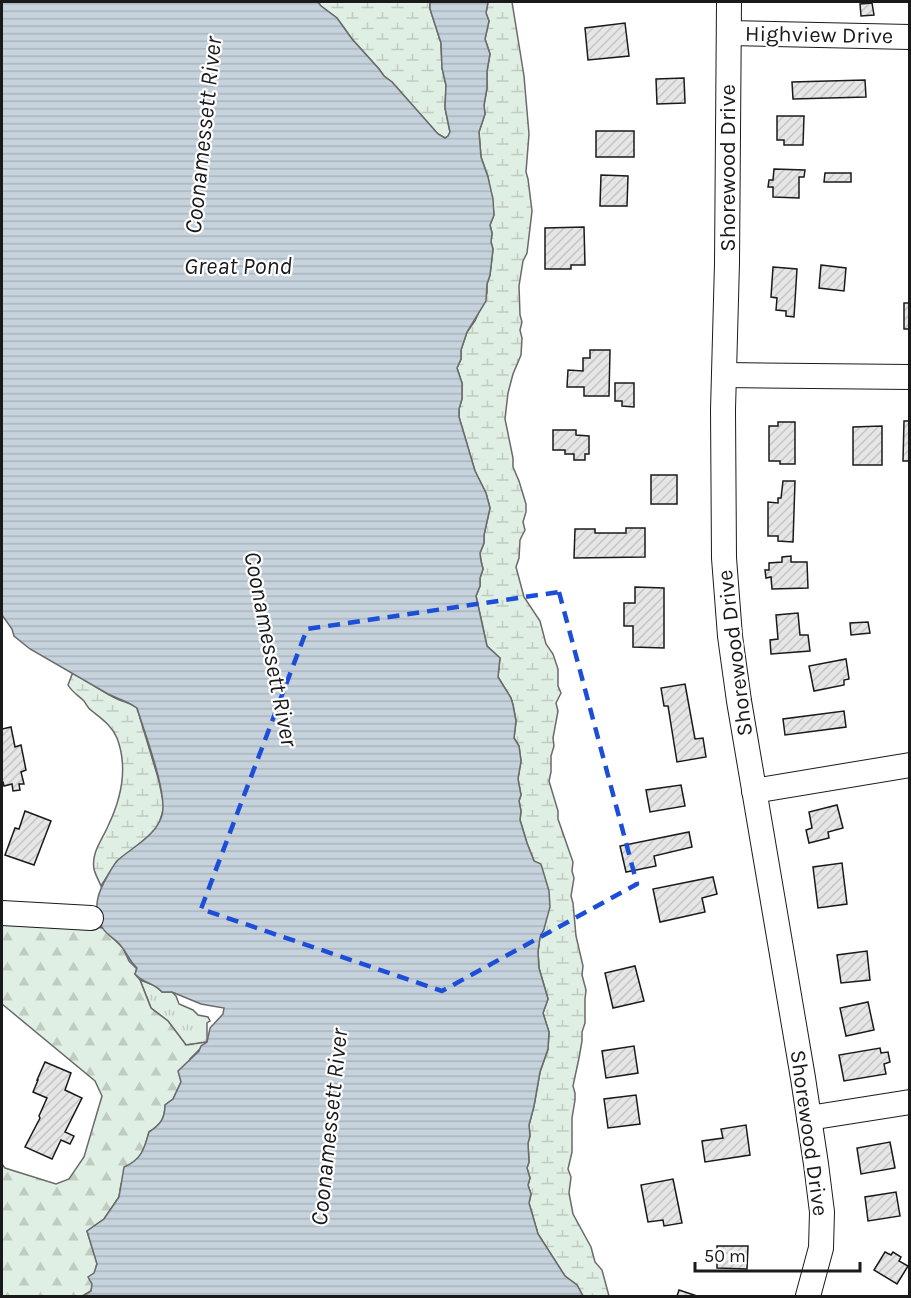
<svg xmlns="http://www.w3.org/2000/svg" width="911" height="1298" viewBox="0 0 911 1298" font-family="Karla,sans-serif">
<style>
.grass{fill:url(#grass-tufts);stroke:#6a6a6a;stroke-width:1.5}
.forest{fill:url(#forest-firs);stroke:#6a6a6a;stroke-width:1.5}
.wetland{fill:url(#wetland-marsh);stroke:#6a6a6a;stroke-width:1.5}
.water{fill:url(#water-rules);stroke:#6a6a6a;stroke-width:1.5}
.building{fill:url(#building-hatch);stroke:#1a1a1a;stroke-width:1.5}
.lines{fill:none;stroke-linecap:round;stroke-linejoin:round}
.minor-casing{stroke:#1a1a1a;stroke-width:26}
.minor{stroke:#fff;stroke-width:24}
.marked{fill:none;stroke:#1d4ed8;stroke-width:4.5;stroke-dasharray:12 8;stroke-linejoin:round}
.labels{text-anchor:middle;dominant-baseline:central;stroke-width:4.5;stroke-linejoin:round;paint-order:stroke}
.street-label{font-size:22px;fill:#1a1a1a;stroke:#fff}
.water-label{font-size:24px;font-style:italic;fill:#1a1a1a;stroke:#fff}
</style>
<defs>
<pattern id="grass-tufts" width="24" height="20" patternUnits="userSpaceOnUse" patternTransform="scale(1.5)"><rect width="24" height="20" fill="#e0efe3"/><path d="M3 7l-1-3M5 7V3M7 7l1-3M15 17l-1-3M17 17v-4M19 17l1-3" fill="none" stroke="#c0ccc2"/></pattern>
<pattern id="forest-firs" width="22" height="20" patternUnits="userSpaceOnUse" patternTransform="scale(1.5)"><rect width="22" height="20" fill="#e0efe3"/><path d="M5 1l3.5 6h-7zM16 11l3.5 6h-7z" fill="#c0ccc2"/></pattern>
<pattern id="wetland-marsh" width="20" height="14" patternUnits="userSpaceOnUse" patternTransform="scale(1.5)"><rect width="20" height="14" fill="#e0efe3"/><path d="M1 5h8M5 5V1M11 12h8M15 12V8" fill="none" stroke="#c0ccc2"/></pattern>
<pattern id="water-rules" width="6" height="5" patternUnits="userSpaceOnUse" patternTransform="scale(1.5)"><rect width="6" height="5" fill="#c6d2dc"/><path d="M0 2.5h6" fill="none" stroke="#aab4bc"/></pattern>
<pattern id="building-hatch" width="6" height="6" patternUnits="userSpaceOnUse" patternTransform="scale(1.5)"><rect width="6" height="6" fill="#e6e6e6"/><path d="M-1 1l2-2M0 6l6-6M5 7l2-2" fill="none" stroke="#c5c5c5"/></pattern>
</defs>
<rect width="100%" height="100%" fill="#fff"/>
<path class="grass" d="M140,980L156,986L162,992H172L176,996L179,1004L193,1010L198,1015L208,1017L210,1021L207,1023V1042L186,1045L168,1021L151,1008Z"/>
<path class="forest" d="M2,918L103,928L123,948L129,961L137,969L135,974L140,980L151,1008L168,1021L186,1045L207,1042L190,1059L181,1082L173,1099L165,1105C165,1119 160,1125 149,1132L144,1150L121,1184L119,1197L104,1219L87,1231L97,1263L91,1291L84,1295L85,1296H2V1164L5,1168L56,1184L69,1179L84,1157L102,1096L95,1081L2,1004Z"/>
<g class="wetland">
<path d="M318,2H430V9L441,43L442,68L446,85L445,108L450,132L448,136L445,138L438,134L392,82L384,76L379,69L352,39L337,18L321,6Z"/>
<path d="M488,2H512L524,76L529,134L526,172L528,179L532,211L527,253L523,261L519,286L520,315L522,322L520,330L522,338L521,355L513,374L508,393L505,419L513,458V467L519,481L526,504V512L523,522L525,530L520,540L519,558L516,567L524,597L540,621L546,644L553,654L558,669V686L561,693L556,703L558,711L553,738L554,746L551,756V772L549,781L558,811V819L573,862L572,871L574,878L571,896L573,903L576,936L583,966L582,975L586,990L585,999V1023L582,1032V1041L579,1058L573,1086L575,1093V1100L572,1118V1152L568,1169L571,1177L569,1193L573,1214L591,1247L595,1262L602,1270L609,1296H583L577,1285L565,1276L538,1234L529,1203L531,1194L528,1185L530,1178L527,1168L529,1162L528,1143L530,1136L529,1125L534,1106L540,1072L548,1049L549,1032L543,1013L548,999L539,968L538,952L540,937L544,929L547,914L534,861L527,843L520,820L521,811L519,801L521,795L518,779L521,761L519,746L514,738L516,721L513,705L511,698L498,677L500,658L487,646L476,596L480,586V578L483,569L481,561L480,553L484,543V535L490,508L486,493L475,471L459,417V409L462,399V383L457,368L461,359V350L467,332L475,321L487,293V284L490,275L493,249L491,242L492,233L490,225L494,215L488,177L481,157L479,132L485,114L484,105L487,88V71L490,54L485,39L489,21L486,13Z"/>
<path d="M73,672C87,681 101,691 115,698C125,703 128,701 137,708L159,781L164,806L162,814L158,827L142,842L117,861L101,886C99,881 95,874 94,869C91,853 102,840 108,826C121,799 128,767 117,738C112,726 102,719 92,711C88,709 87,705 84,701C78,695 72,692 68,685Z"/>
</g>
<path class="water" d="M2,2H318L321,6L337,18L352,39L379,69L384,76L392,82L438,134L445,138L448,136L450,132L445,108L446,85L442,68L441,43L430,9V2H488L486,13L489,21L485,39L490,54L487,71V88L484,105L485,114L479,132L481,157L488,177L493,199L494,215L490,225L492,233L491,242L493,249L490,275L487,284L486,301L467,332L461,350V359L457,368L462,383V399L459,409V417L475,471L486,493L490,508L484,535V543L480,553L481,561L483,569L480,578V586L476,596L487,646L500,658L498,677L511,698L513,705L516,721L514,738L519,746L521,761L518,779L521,795L519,801L521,811L520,820L527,843L534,861L541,864L549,891L550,907L544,929L540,937L538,952L539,968L548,999L543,1013L549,1032L548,1049L540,1072L534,1106L529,1125L530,1136L528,1143L529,1162L527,1168L530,1178L528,1185L531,1194L529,1203L538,1234L565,1276L577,1285L583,1296H83L91,1291L92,1284L88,1277L94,1273L97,1264L87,1231L104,1219L119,1197L124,1167C142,1159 144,1149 149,1132C160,1125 165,1119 165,1105L173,1099L181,1082L178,1071L199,1051L201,1046L207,1042L210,1028L223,1014L224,1008L201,1004L172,992H162C153,982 144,984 135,974L137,968C128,960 128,954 121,946C116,939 106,935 102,927C92,907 98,892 108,875C111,870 114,864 118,860C134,846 156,836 162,815C168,794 144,731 137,708C128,701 118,699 108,694L30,649L14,636L12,629L2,615Z"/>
<g class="building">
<path d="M872,3L874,15L861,16L860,4Z"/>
<path d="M625,23L629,56L588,60L585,28Z"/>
<path d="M684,78L685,103L657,104L656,79Z"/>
<path d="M865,80L866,97L793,99L792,82Z"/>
<path d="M777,116H804L803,145H784V140H777Z"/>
<rect x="596" y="131" width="38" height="26"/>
<path d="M774,169L805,170L804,177H799V198L773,197V187H768L769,180H773Z"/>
<path d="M825,173H851V182H824Z"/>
<path d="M601,175L628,176L627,206H600Z"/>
<path d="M584,227L585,265H571V269H545V228Z"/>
<path d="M821,265L846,268L844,291L819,288Z"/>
<path d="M773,267L797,269L794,317L786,316V311L776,310L777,298L771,297Z"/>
<rect x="904" y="303" width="6" height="26"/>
<path d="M590,350H610L609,396H584V387H567L568,370L583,371V358H590Z"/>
<path d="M615,383H634V407L622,406V401H615Z"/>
<path d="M904,421H910V461H903Z"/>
<path d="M778,422H795V464H780V461H769V426H778Z"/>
<path d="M882,426V465H853V427Z"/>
<path d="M553,430H576V435L589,436V454H585V460H574V454H565V450H553Z"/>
<rect x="651" y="475" width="26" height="29"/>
<path d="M783,481H795L793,542L778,541V536H768V502L778,503V498H781Z"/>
<path d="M626,528H645V557L574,558L575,529H595V533H626Z"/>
<path d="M791,556V562H807L808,588L772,589L771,577L766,578L765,570H769V563L782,562V557Z"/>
<path d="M635,587L664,588V648L633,647V626H624V603H635Z"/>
<path d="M798,613L800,635H808L810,651L771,654L770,640L778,639L776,615Z"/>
<path d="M868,622L870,633L851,635L850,623Z"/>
<path d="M846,659L849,679L844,680V685L814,691L809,666Z"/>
<path d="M685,684L695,739L703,738L706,757L677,762L668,706H664L661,688Z"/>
<path d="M844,711L846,727L785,735L783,719Z"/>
<path d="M11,727L15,747L21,745L26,770L21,772L24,784H19L20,790L13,791L12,784L4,786L3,782H2V729Z"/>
<path d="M681,785L685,806L650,812L646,790Z"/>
<path d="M837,805L843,828L828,832L829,838L809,843L806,830L812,828L809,812Z"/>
<path d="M25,811L51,821L34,865L5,855L15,828L19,829Z"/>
<path d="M689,832L692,847L654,856L656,866L626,872L620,846Z"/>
<path d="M842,863L847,904L818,908L813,867Z"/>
<path d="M713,877L717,894L702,898L705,912L660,922L653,889Z"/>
<path d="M867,951L870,980L841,983L837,955Z"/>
<path d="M635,966L644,1001L613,1008L605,973Z"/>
<path d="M868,1002L874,1030L846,1036L840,1008Z"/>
<path d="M634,1046L638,1073L606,1078L602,1051Z"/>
<path d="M880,1048L881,1053L888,1052L890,1062L884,1064L886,1074L844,1081L839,1055Z"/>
<path d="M45,1062L71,1073L65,1090L82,1098L65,1132L74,1136L70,1144L61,1140L52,1159L25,1147L40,1118L39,1116L47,1098L33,1092L38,1080H37Z"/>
<path d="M636,1095L640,1124L608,1128L604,1099Z"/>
<path d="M746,1125L750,1155L705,1162L702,1141L723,1138L721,1129Z"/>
<path d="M890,1142L895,1168L861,1174L857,1148Z"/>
<path d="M673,1179L682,1223L664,1226L663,1220L648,1222L641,1185Z"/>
<path d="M896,1192L900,1216L868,1221L865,1197Z"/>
<path d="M717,1246H748L747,1269L717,1268Z"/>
<path d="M885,1252L891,1255L893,1252L901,1257L899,1261L908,1266L897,1284L874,1270Z"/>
<path d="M679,1290L697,1296H677Z"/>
</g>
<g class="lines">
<g class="minor-casing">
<g id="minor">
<path d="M729,2L727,263L723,410L724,558L730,636L739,701L803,1078L816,1164L822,1212L821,1248L808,1296"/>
<path d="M729,33L910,37"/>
<path d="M724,375L910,377"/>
<path d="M754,791L910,765"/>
<path d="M2,913L91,918"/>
<path d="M809,1118L910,1102"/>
</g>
</g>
<use href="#minor" class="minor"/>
</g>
<path class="marked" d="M559,592L637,884L442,991L201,909L307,629Z"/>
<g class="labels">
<g class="street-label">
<text transform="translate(819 35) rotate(1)">Highview Drive</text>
<text transform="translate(728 168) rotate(-90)">Shorewood Drive</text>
<text transform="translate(735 653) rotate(-97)">Shorewood Drive</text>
<text transform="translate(809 1133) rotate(82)">Shorewood Drive</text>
</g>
<g class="water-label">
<text transform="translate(203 135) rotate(-84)">Coonamessett River</text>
<text x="238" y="266">Great Pond</text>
<text transform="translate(271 649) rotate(79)">Coonamessett River</text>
<text transform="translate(329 1127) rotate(-84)">Coonamessett River</text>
</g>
</g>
<rect width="911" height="1298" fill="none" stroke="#1a1a1a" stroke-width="6"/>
<path d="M695 1262v9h165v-9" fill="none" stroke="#1a1a1a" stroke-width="3"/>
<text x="704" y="1262" font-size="18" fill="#1a1a1a" stroke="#ffffff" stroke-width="4.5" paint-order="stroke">50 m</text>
</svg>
